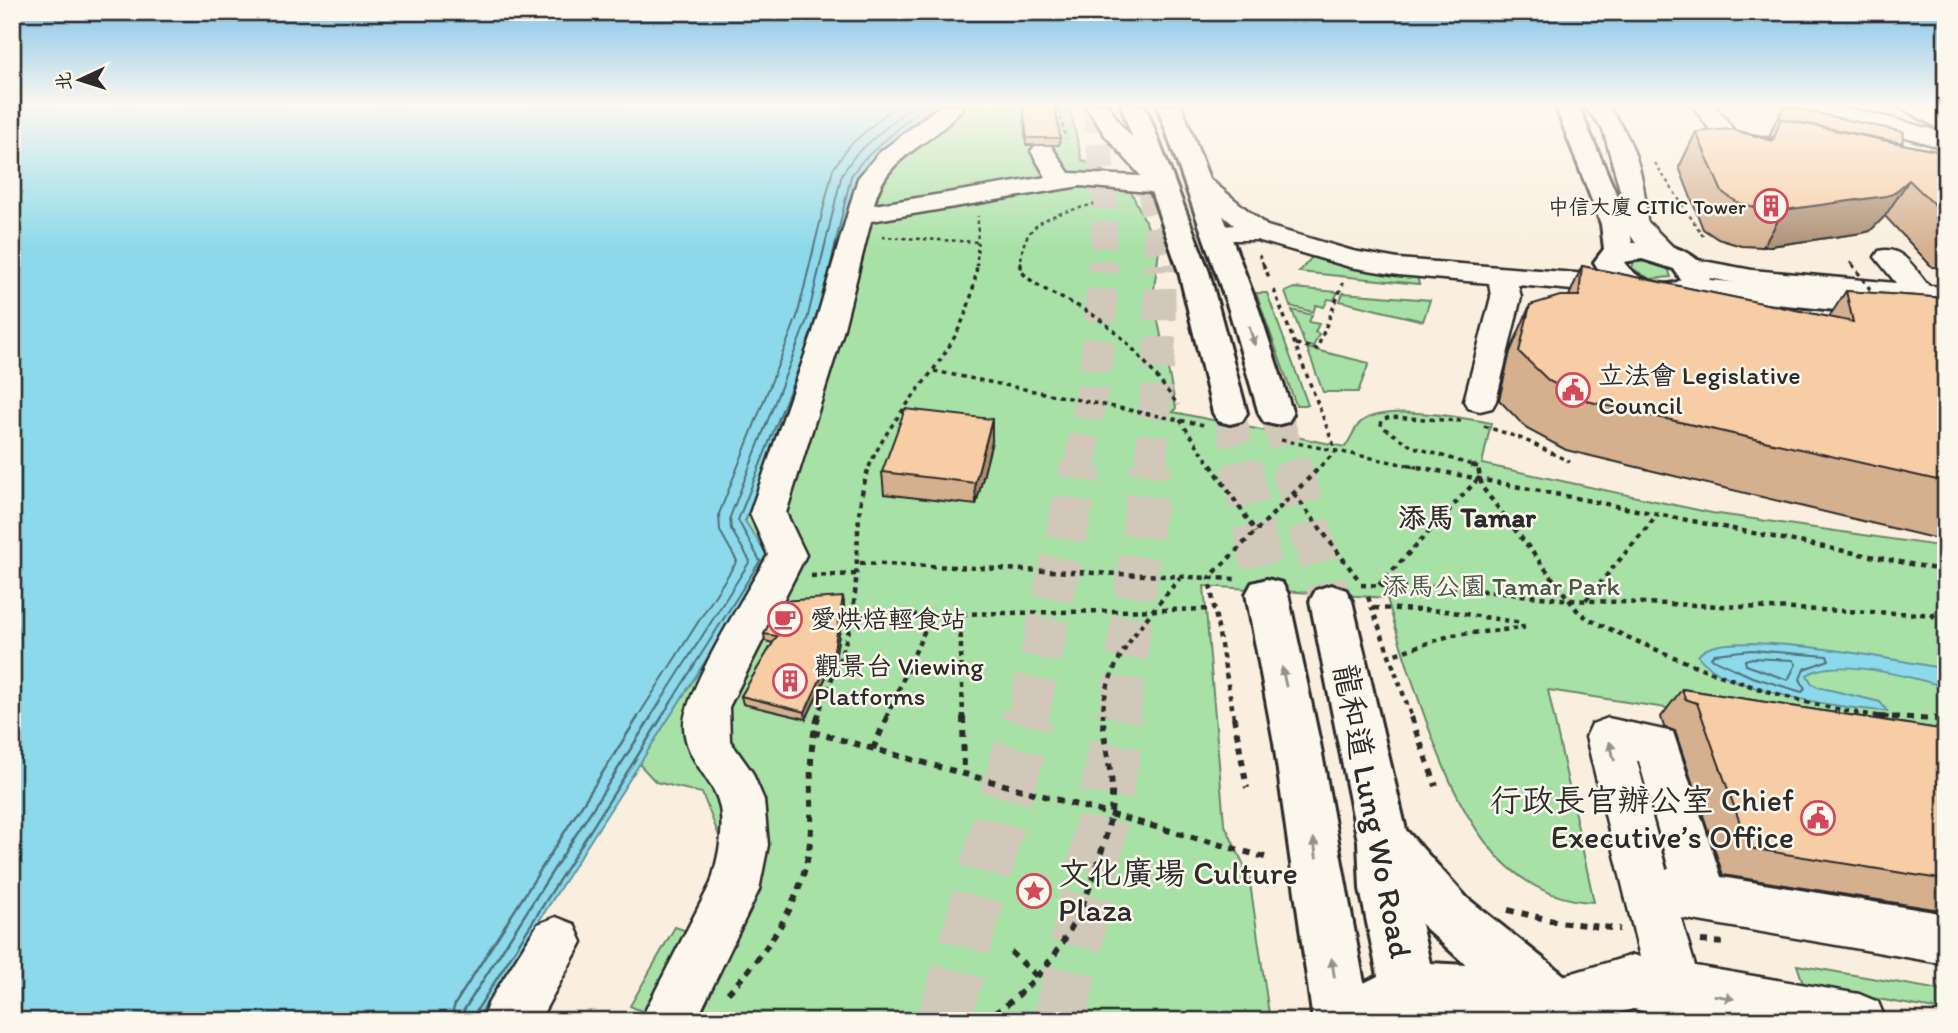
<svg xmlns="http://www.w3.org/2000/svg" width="1958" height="1033" viewBox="0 0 1958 1033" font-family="Itim,'LXGW WenKai TC',sans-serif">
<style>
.green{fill:#a7e1a6;stroke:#698668;stroke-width:2}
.water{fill:#8bd9ea;stroke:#65939e;stroke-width:2}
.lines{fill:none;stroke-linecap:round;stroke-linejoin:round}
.shore-far1{stroke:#517177;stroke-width:2}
.shore{stroke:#517177;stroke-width:2.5}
.major-tunnel-far1{stroke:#d1c8ba;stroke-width:32;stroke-dasharray:32 17;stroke-linecap:butt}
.major-tunnel{stroke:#d1c8ba;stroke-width:41;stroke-dasharray:41 20;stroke-linecap:butt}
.highway-tunnel-far3{stroke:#d1c8ba;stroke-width:26;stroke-dasharray:26 13;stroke-linecap:butt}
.highway-tunnel-far2{stroke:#d1c8ba;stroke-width:32;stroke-dasharray:32 17;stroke-linecap:butt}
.highway-tunnel-far1{stroke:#d1c8ba;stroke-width:41;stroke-dasharray:41 20;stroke-linecap:butt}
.highway-tunnel{stroke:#d1c8ba;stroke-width:52;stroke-dasharray:52 25;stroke-linecap:butt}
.minor-casing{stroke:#2b2b2b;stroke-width:5}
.major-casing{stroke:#2b2b2b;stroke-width:6}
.highway-casing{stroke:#2b2b2b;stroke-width:6}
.path-far3{stroke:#2b2b2b;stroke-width:2.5;stroke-dasharray:3.5 3.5;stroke-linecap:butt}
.path-far2{stroke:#2b2b2b;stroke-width:3.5;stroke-dasharray:4.5 4.5;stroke-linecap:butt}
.path-far1{stroke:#2b2b2b;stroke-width:4.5;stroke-dasharray:5 5;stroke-linecap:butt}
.path{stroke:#2b2b2b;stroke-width:6;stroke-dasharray:7 7;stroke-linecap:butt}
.minor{fill:#fbf7ec;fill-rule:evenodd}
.major{fill:#fbf7ec;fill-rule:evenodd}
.highway{fill:#fbf7ec;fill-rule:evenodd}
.path-bridge-far1{stroke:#2b2b2b;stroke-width:2.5;stroke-dasharray:3.5 3.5;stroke-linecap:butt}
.path-bridge{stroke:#2b2b2b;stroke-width:3.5;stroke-dasharray:4.5 4.5;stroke-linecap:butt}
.wall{fill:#d4b08f;stroke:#2b2b2b;stroke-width:2}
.shaded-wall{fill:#ad9074;stroke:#2b2b2b;stroke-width:2}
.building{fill:#f7cda6;stroke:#2b2b2b;stroke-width:2}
.oneway{fill:#93918c}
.labels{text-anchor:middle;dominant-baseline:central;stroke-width:5;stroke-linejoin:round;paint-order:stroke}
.far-poi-label{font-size:21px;fill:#2b2b2b;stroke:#fbf7ec;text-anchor:end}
.poi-label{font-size:26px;fill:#2b2b2b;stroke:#fbf7ec;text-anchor:start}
.park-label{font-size:26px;fill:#4a584a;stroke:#fbf7ec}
.neighbourhood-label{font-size:28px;font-weight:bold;fill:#2b2b2b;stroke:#fbf7ec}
.near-poi-label{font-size:32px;fill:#2b2b2b;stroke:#fbf7ec;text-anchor:end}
.near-street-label{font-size:32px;fill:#2b2b2b;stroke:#fbf7ec}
</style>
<rect width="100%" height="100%" fill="#faefde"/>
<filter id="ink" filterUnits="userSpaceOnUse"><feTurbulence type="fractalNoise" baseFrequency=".0143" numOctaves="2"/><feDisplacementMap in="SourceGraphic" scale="14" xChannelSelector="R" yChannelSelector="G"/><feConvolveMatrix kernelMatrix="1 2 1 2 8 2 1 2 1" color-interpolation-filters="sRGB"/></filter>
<g filter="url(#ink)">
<g class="green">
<path d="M934,105H1069L1082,160L1104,172L1124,177L1159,250L1153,297L1176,408L1173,412L1345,447C1350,440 1354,430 1359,424C1379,402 1465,418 1491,423L1482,464L1712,513L1946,547V751L1548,690L1594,902C1497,898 1457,805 1428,726C1413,684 1399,642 1387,598L1204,586L1224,823L1249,876L1270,1021H643L646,1013L630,1006L675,927L690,932L725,851L702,793L656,782L639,764L708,657L745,522L777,446L852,206L861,172Z"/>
<path d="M1312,257L1353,267L1417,277L1419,284L1299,272Z"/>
<path d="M1650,261L1668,268L1671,277L1650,279L1632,268L1634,262Z"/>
<path d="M1294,288L1338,292L1334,300L1328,299L1324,307L1316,305L1313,312L1290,306L1285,292Z"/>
<path d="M1256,293H1267L1308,405H1296Z"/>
<path d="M1343,293L1430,300L1423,321L1340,301Z"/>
<path d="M1292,310L1312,315L1309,322L1319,324L1315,332L1319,334L1313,347L1305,345Z"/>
<path d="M1307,348L1369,363L1358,392H1323Z"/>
<path d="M1797,965L1946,991V1011L1804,986Z"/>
</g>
<g class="water">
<path d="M12,105H934L867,165L857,179L845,239L777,446L745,521L770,560L475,1021H12Z"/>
<path d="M1751,643C1817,645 1881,657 1946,669V687C1915,678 1835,656 1807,675L1812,684L1818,687L1880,702L1887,711C1845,709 1723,691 1698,656C1708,642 1736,644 1751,643Z"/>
</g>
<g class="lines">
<g class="shore-far1">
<path d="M829,272L851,176L863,160L925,105"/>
<path d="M1752,650L1827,656L1829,660L1804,669L1800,679L1805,689L1802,692L1752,677L1711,658L1714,654Z"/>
<path d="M1752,658L1793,660L1796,664L1788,680L1746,665L1745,660Z"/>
<path d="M637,718L737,561L720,531L719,514L797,317L833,169L849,146L896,105"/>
<path d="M650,718L750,561L731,529L730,517L807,320L842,174L856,154L912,105"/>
<path d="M661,718L760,561L738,520L800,365"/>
</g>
<g class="shore">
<path d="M450,1021L455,1004L638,717"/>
<path d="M461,1021L464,1010L651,717"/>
<path d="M470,1021L662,717"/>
</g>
<g class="major-tunnel-far1">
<path d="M1230,413L1241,467"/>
<path d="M1276,414L1292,467"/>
</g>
<g class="major-tunnel">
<path d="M1241,465L1267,594"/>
<path d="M1291,465L1331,601"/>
</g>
<g class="highway-tunnel-far3">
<path d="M1095,105L1104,194V266"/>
<path d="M1147,149L1159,266"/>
</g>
<g class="highway-tunnel-far2">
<path d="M1080,467L1097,357L1104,264"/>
<path d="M1151,467L1160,339L1159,264"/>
</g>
<g class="highway-tunnel-far1">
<path d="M1028,718L1081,465"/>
<path d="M1119,718L1151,465"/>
</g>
<g class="highway-tunnel">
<path d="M944,1021L1028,717"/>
<path d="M1059,1021L1097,848L1120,717"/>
</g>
<g class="minor-casing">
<g id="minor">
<path d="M941,105H964C934,148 887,150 874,205L1046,177L1031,151L1035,146H1051L1069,173L1141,176L1104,134L1086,105H1108L1121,125L1175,185L1171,190L1162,193L1080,186L871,221L843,332L786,513L806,555L729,707L730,741L752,772L764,800L768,845L759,890L696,1021H640L711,883C719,855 729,816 713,789C701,769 685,752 684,727C682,695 749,589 768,555L750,513L813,332L858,178L879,153Z"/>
<path d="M1583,105H1606C1635,137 1645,179 1647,221L1682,256L1679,260L1687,258L1752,270L1896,283L1875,257L1879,251C1903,245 1915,270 1929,286L1946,287V305L1752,286L1677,272L1673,266L1676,262H1658L1635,242L1621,221L1620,190L1603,129Z"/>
<path d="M1692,105H1715L1735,132L1775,140L1779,145L1775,150L1767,152L1719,142Z"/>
<path d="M1791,105C1852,105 1889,117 1946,134V149L1862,124L1794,110Z"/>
<path d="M1198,175L1207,177L1267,226L1353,251L1398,259L1626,277L1636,280L1640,286L1636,292L1626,295L1518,285L1521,297L1496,401L1492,408L1480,411L1468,408L1464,401L1491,297L1489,283L1398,275L1350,267L1257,240H1209L1205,234L1209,228L1234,225L1189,187L1186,182L1189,177Z"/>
<path d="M1608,718L1673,732L1721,877L1946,914V964L1681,918L1695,966L1859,994L1878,1002L1886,1021H1658L1655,1013L1633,1009L1589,1021H1535L1528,1003L1536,984L1633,955L1640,957L1586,737L1592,724ZM1637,761H1639L1669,869H1666Z"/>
<path d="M556,917L574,924L582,942L539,1021H481L489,1002L538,924Z"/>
</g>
</g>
<g class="major-casing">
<g id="major">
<path d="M1121,105H1145L1209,272L1247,413L1242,421L1230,424L1218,421L1213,413L1179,272Z"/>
<path d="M1157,105H1181L1259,310L1293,414L1288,422L1276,425L1264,422L1259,414L1229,310Z"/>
<path d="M1555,105H1578L1629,224L1632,243C1658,239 1703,250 1710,280L1946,303V321L1696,296C1657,307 1615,299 1594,262L1604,249L1601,224ZM1642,259L1674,269L1681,280C1663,291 1634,278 1624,262Z"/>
<path d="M1897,105H1926L1946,116V133Z"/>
<path d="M1267,579L1282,583L1288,594L1320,743L1364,983L1378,976L1360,889L1358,841L1310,601L1316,590L1331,585L1346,590L1352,601L1406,830L1467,898L1574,983L1610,1001L1618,1021H1313L1274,743L1246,594L1252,583ZM1421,924L1466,965L1430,963Z"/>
</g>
</g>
<g class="highway-casing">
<path id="highway" d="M1931,105H1946V114Z"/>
</g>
<g class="path-far3">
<path d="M1059,111L1066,139"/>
<path d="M1655,163L1705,239"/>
<path d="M882,237L979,242"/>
<path d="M1259,255L1264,266"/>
<path d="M977,266L978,216"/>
<path d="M1021,266C1020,218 1056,215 1094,204"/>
</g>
<g class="path-far2">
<path d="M1021,264V271C1041,293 1072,300 1096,317C1129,339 1154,373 1178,405"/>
<path d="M1263,264L1269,277"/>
<path d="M1274,290L1336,451L1320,467"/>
<path d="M1296,344L1317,349L1343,283"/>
<path d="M934,371L1204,425"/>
<path d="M1180,420L1212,467"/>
<path d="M1461,421L1390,417L1382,420L1381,426L1411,446L1478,467"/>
<path d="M1484,426L1523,439L1570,462"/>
<path d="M1281,440L1417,467"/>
<path d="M869,467C902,390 968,357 977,264"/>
</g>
<g class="path-far1">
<path d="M1211,465L1256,532"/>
<path d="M1408,465L1946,571"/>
<path d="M1471,465L1478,467L1482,487L1577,610L1588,619C1687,665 1785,706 1894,718"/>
<path d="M1294,494L1359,580"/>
<path d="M860,563L1237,579"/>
<path d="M811,576L858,574"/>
<path d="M1361,585L1455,588L1569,600L1946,615"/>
<path d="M1379,585L1478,479"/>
<path d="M1368,597L1412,718"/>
<path d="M1586,600L1658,514"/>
<path d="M1374,608L1446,611L1522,623L1523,628L1452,635L1389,656"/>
<path d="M960,614L963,718"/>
<path d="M1931,614L1946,627"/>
<path d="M852,616L1215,609"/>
<path d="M817,718C828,684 846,651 852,616C861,568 852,509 870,465"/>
<path d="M886,718L932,614"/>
<path d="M1103,718C1102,664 1148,617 1180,578"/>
<path d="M1234,718L1209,578L1322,465"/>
</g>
<g class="path">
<path d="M963,717L964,774"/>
<path d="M1234,717L1247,788"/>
<path d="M1411,717L1436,786"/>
<path d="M1878,717L1946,719"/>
<path d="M813,732L1268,858"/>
<path d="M873,749L887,717"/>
<path d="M1508,910L1558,922L1620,929"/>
<path d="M1701,941L1724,943"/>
<path d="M1011,952L1039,978"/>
<path d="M728,993C772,946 811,891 811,823C812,786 807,754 818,717"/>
<path d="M983,1021C1045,983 1078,928 1099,860C1105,839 1112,818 1112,797C1113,770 1103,744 1103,717"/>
</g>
<use href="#minor" class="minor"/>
<use href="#major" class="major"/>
<use href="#highway" class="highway"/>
<path class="path-bridge-far1" d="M1850,262L1853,266"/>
<path class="path-bridge" d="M1852,264L1875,296"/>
</g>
<g class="wall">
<path d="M1023,105L1060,138L1059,145H1026Z"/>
<path d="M1784,106L1902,144L1946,153V268L1932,267L1885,216L1870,231L1862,233L1763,247L1741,246L1718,239L1703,229L1679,167L1696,132L1770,140L1772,137H1769L1774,125Z"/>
<path d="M1582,266L1829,317L1846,291L1946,298V541L1566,450L1527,429L1499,400L1510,352L1530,305L1569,296Z"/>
<path d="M992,441L976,505L884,494L882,472Z"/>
<path d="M843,597L844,605L835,658L806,719L743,704L741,696L773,643L765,641L764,634Z"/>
<path d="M1682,689L1946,730V911L1723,875L1675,731L1664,727L1661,717Z"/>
</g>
<g class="shaded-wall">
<path d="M1909,180L1885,216L1870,231L1862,233L1763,247L1784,210Z"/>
<path d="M992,419V441L976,505L975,483Z"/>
<path d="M843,597L844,605L835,658L806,719L805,712Z"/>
</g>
<g class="building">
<path d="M1023,105H1055L1060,138H1027Z"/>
<path d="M1784,106L1904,132L1902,143L1779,118Z"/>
<path d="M1781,119L1946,153V216L1909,180L1893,194L1886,196L1784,210L1761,209L1737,202L1722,192L1696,132L1730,129L1773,141Z"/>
<path d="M1582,266L1853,322L1846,291L1946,298V482L1591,402L1549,381L1519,352L1530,305L1560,296H1579Z"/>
<path d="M905,409L992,419L975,483L882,472Z"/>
<path d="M843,597L834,650L805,712L741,696L777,636L764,634L780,601Z"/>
<path d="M1682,689L1946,730V880L1749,848L1697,703L1685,699Z"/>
</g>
<defs><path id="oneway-solid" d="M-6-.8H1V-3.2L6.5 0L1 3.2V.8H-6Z" transform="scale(1.75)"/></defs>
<g class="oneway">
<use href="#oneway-solid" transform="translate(1252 336) rotate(73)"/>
<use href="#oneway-solid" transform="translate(1284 677) rotate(-102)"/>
<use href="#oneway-solid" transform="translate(1612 751) rotate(-104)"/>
<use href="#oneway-solid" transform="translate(1315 848) rotate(-98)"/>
<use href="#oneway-solid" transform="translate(1333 968) rotate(-99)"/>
<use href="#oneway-solid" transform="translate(1724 997) rotate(10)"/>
</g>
</g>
<linearGradient id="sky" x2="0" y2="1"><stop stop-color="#83c3e9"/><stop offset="0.42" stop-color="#fdf8f0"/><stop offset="1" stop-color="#fdf8f0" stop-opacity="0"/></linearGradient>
<rect width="1958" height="250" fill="url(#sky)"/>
<defs>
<g id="building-ring" transform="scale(1.75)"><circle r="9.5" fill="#fbf7ec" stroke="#d1495b" stroke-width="1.5"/><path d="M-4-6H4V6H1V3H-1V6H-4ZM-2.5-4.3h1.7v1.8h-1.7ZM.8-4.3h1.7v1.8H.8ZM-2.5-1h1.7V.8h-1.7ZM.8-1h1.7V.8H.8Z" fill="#d1495b"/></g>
<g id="civic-ring" transform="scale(1.75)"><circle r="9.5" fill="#fbf7ec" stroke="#d1495b" stroke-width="1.5"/><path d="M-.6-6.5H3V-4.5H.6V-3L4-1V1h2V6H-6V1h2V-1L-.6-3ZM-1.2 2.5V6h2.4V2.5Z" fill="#d1495b"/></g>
<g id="cafe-ring" transform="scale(1.75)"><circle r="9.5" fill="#fbf7ec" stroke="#d1495b" stroke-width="1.5"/><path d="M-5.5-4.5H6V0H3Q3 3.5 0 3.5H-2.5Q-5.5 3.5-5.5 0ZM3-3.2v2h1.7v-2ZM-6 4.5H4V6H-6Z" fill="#d1495b"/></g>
<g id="sight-ring" transform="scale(1.75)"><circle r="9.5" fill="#fbf7ec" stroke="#d1495b" stroke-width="1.5"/><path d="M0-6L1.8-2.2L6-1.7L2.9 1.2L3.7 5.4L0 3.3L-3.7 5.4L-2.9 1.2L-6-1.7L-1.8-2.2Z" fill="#d1495b"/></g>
</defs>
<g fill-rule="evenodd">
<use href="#building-ring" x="1771" y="206"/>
<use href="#civic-ring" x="1573" y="390"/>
<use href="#cafe-ring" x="785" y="619"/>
<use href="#building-ring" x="790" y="681"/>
<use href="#civic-ring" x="1818" y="818"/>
<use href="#sight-ring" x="1034" y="891"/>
</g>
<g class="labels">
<g class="far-poi-label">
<text x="1746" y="206">中信大廈 CITIC Tower</text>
</g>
<g class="poi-label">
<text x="1598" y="375">立法會 Legislative<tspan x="1598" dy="30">Council</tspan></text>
<text x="810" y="619">愛烘焙輕食站</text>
<text x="814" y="666">觀景台 Viewing<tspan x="814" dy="30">Platforms</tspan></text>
</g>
<g class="park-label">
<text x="1501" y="586">添馬公園 Tamar Park</text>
</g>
<g class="neighbourhood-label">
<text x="1467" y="517">添馬 Tamar</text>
</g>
<g class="near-poi-label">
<text x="1794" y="800">行政長官辦公室 Chief<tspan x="1794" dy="37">Executive’s Office</tspan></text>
<text x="1058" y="873" text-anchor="start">文化廣場 Culture<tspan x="1058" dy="37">Plaza</tspan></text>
</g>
<g class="near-street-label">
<text transform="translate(1373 811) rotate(79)">龍和道 Lung Wo Road</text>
</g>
</g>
<rect width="1958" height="1033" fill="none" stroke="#fbf7ec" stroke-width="42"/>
<rect x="21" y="21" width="1916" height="991" fill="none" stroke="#2b2b2b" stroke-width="2.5" filter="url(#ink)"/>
<g transform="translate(80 80) rotate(266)" stroke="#fbf7ec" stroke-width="5" paint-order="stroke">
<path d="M0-5L12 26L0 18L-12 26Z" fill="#2b2b2b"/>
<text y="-10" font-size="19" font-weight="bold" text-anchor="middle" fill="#2b2b2b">北</text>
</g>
</svg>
